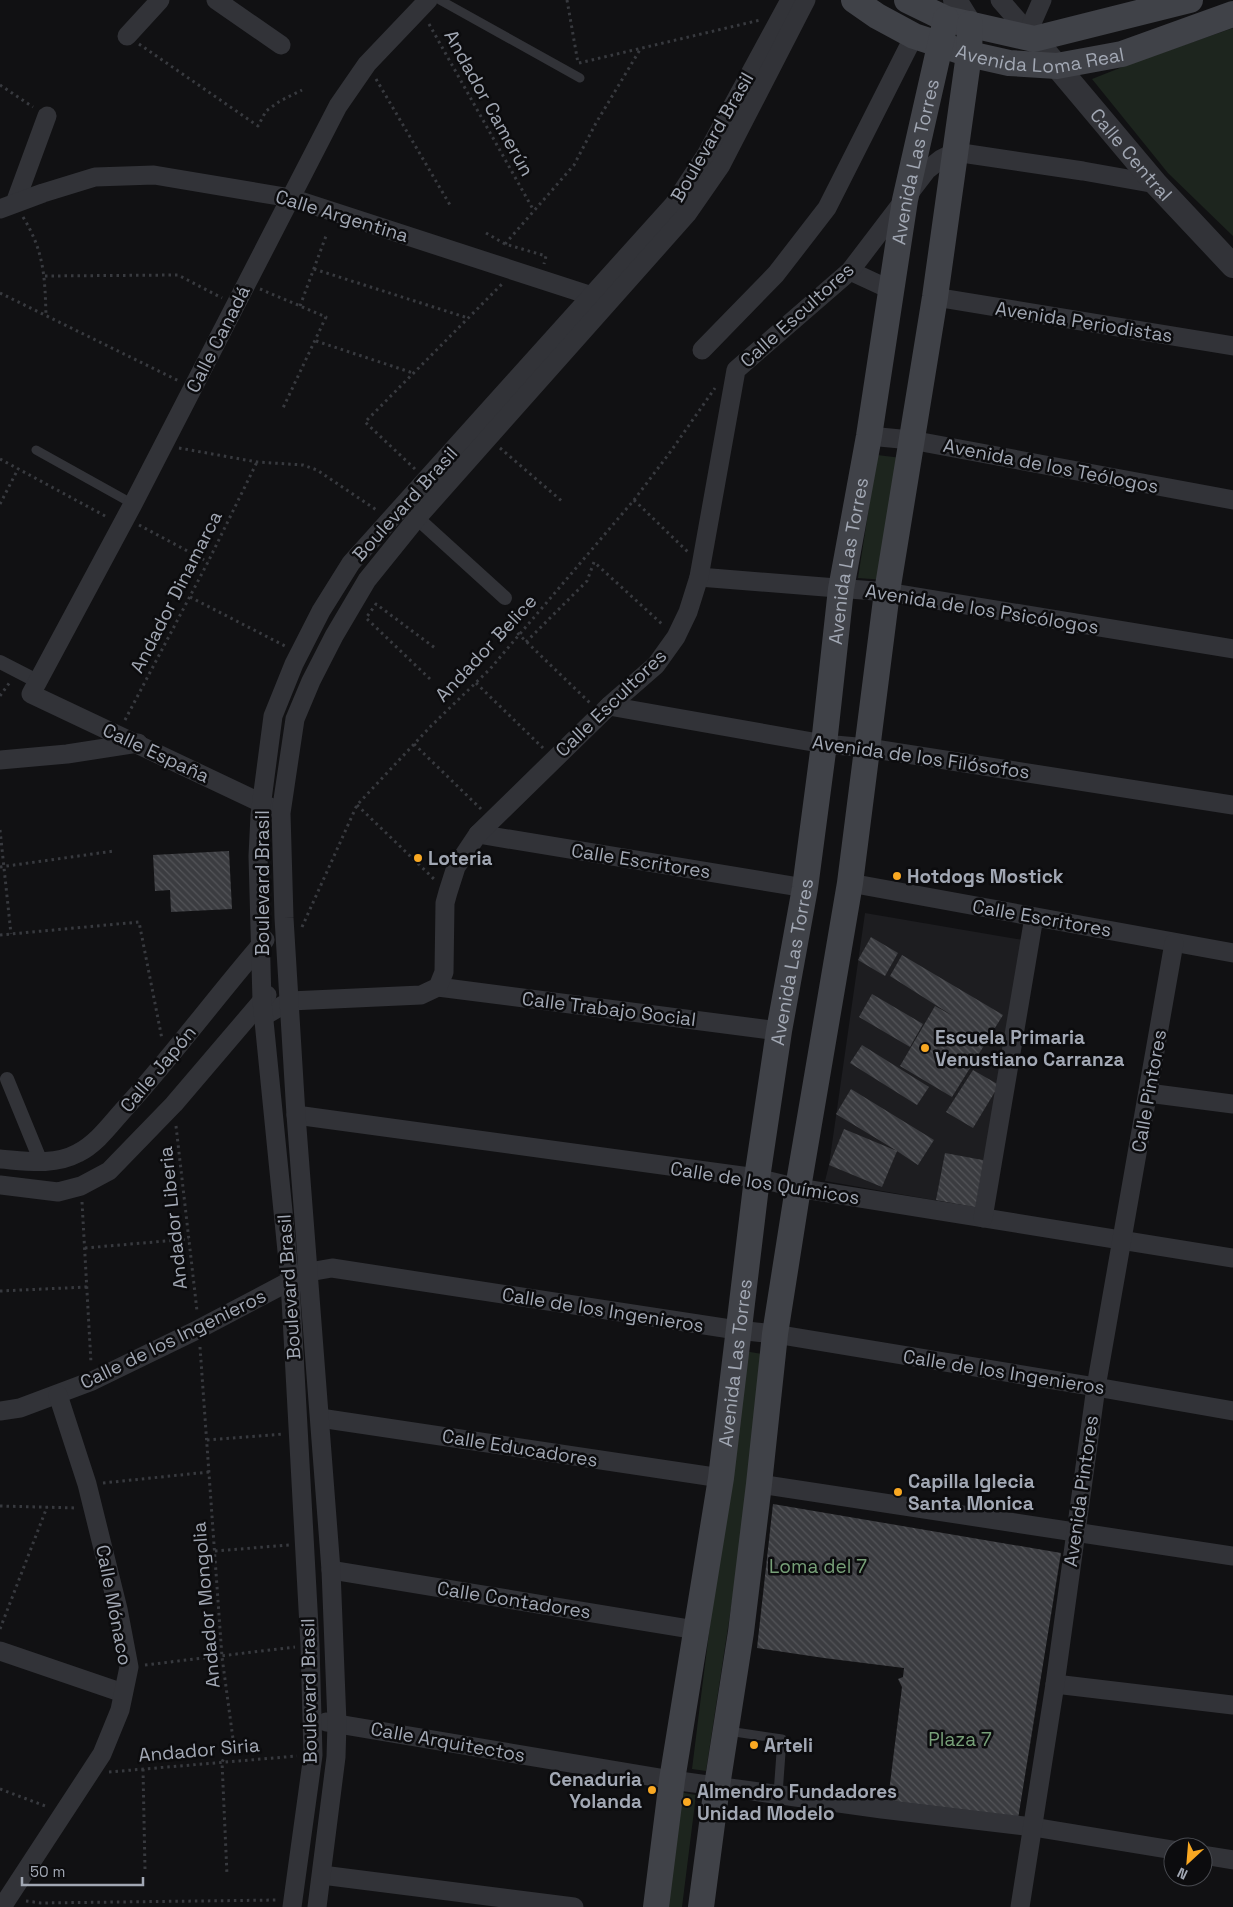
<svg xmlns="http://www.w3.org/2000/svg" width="1233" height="1907" viewBox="0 0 1233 1907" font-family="'Space Grotesk',sans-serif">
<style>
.built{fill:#1d1d20}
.park{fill:#1d251e}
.building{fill:url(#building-back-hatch)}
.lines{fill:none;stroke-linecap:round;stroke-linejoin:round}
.path{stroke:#383a3f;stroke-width:3;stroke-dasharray:2.5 4;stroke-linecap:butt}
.service{stroke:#323338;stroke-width:9}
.pedestrian{stroke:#323338;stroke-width:14}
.minor{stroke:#323338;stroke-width:19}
.tertiary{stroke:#323338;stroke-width:24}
.secondary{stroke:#404248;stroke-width:26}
.poi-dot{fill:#f9a822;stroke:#0c0c0e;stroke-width:2}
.labels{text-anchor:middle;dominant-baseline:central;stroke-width:5;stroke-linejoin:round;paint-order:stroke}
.street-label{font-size:19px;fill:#a2a8b4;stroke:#0c0c0e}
.poi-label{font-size:19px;font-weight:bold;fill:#a2a8b4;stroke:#0c0c0e;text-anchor:start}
.park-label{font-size:19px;fill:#77a078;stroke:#0c0c0e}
</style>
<defs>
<pattern id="building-back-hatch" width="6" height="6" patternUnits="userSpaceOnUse" patternTransform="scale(1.25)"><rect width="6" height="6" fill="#3b3c40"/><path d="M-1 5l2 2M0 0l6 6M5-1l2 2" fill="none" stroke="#545559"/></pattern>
</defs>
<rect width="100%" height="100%" fill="#111113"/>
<path class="built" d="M865,913L1023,940L979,1208L825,1181L829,1165Z"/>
<g class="park">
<path d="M1233,28V236L1168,173L1092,79L1135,62Z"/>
<path d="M877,455L902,458L885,580L858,578Z"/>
<path d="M744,1351L768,1355L748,1497L706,1771L692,1769Z"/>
<path d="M680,1792L696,1795L682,1907H666Z"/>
</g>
<g class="building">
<path d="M229,851L232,909L171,912L170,890L155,891L153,855Z"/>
<path d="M871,937L898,953L885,976L858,960Z"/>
<path d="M902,955L1003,1015L952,1097L900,1066L935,1006L953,1016L890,976Z"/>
<path d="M872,994L923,1024L910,1047L859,1017Z"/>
<path d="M862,1045L929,1087L917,1105L850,1063Z"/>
<path d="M973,1070L999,1085L973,1128L946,1112Z"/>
<path d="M851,1089L934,1140L918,1165L897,1151L882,1187L829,1165L844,1129L897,1151L836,1114Z"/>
<path d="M945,1153L988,1161L979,1208L936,1200Z"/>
<path d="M773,1504L1061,1553L1017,1825L888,1800L902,1687L898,1679L903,1677L904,1668L824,1658L757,1648Z"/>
</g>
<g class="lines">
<g class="path">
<path d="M567,0L578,63"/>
<path d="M429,24L534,211"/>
<path d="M139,44L258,126L266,111L280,101L302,90"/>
<path d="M579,63L760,20"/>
<path d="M376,79L450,205"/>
<path d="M0,85L33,107"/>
<path d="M23,217C44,251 45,277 46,316"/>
<path d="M486,233L505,244L546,256L544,264"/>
<path d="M505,244L574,165L596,123L641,48"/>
<path d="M314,269L468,318"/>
<path d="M45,276L178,275L222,298"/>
<path d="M260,289L326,317L283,408"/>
<path d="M0,293L179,381"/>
<path d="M300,306L326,236"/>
<path d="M316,341L413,373"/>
<path d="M179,448L257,462L303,465L317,470L378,511"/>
<path d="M500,448L564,503"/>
<path d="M0,459L107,517"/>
<path d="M415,469L365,422L502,284"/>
<path d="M634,500L688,552"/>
<path d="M0,504L18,469"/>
<path d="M139,525L208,562"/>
<path d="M190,597L285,646"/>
<path d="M508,624L590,703"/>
<path d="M526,642L587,581L594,562L663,625"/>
<path d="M430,679L366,618L376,604L435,648"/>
<path d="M476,683L543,748"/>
<path d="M0,696L10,682"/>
<path d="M125,720L208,562L257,462"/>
<path d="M414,744L481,809"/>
<path d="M357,805L434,879"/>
<path d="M0,830L11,934"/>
<path d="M0,867L114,851"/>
<path d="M302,927L357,805L431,726L490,669L634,500L671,451L715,388"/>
<path d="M0,935L139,922L162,1039"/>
<path d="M176,1126L197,1311"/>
<path d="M82,1202L91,1363"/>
<path d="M85,1248L189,1239"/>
<path d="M0,1291L87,1287"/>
<path d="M200,1347L222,1657L233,1739L222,1762L227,1875"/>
<path d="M207,1440L283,1434"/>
<path d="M103,1483L209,1472"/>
<path d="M0,1506L77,1508"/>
<path d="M215,1551L289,1545"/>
<path d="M0,1629L47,1507"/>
<path d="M145,1665L295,1647"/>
<path d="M143,1769L145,1870"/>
<path d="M109,1772L297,1756"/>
<path d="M0,1789L48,1807"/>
<path d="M26,1901L41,1903L277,1900"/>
</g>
<g class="service">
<path d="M440,0L580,78"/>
<path d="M36,450L133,504"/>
<path d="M728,1731L782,1739L778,1794"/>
</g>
<g class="pedestrian">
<path d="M417,518L505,598"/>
<path d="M0,662L39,682"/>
<path d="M7,1079L41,1162"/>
</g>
<g class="minor">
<path d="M216,0L281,45"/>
<path d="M1000,0L1034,39"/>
<path d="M1028,32L1042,0"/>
<path d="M127,36L160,0"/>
<path d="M15,203L47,116"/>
<path d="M0,209L43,193L95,177L154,175L291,198L592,296"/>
<path d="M850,271L891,290"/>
<path d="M935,297L1233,346"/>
<path d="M702,350L776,274L827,208L914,36"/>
<path d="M869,436L911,440L1233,500"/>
<path d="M699,577L887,592L1233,649"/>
<path d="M609,706L824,744L868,748L1233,805"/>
<path d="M0,760L67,754L138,743"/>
<path d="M272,808L31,694L133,504L338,106L367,64L428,0"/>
<path d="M478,834L805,888"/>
<path d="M850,883L1233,953"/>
<path d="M438,987L779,1031"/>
<path d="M264,1016L290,1001L421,995L438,987L444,972L445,903L448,892L456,867L478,834L609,706L656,665L676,637L688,612L699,577L736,370L850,271L927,170L941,159L955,152L1083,171L1156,184"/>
<path d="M1148,1093L1233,1104"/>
<path d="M296,1115L757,1178L798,1188L1233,1258"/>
<path d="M0,1159C26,1161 54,1166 78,1153C98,1143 112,1122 127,1106C175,1053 218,994 265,940"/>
<path d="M0,1185L58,1192L81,1186L109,1171L174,1104L267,995"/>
<path d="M983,1218L1034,917"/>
<path d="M0,1411L20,1408L92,1381L199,1329L290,1281L309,1272L332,1268L737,1330L775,1334L1096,1387L1233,1411"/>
<path d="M320,1418L721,1478"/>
<path d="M759,1484L1233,1556"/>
<path d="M331,1570L696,1630"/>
<path d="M0,1651L123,1693"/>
<path d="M1055,1684L1233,1705"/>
<path d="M326,1722L672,1780L882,1809L1033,1827L1173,1850"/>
<path d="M1203,1855L1233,1860"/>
<path d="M322,1875L574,1907"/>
<path d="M2,1907L102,1754L120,1710L129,1667L118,1609L87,1484L58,1395"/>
<path d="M292,1907L313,1755L310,1645L290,1281L262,1001L258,856L260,815L273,716L294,664L321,611L351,563L674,204L706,155L790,0"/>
<path d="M317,1907L336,1757L337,1723L331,1570L296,1115L284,918L281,813L295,719L311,681L334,636L367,580L417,518L687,214L721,165L806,0"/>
<path d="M1020,1907L1055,1684L1096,1387L1174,943"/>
</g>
<g class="tertiary">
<path d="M955,0L970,24"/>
<path id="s1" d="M1034,39L1156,184L1233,266"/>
</g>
<g class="secondary">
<path id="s2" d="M854,0L877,16L914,36L969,54L1009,63L1057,66L1122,54L1233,14"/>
<path d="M907,0L946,19L1034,39L1190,0"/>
<path id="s3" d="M656,1907L672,1780L721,1478L757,1178L779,1031L805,888L824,744L841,589L869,436L905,200L946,19"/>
<path d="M701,1907L717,1786L741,1632L759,1484L775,1334L798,1188L850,883L887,592L935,297L969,54L970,24"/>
</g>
</g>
<g class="poi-dot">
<circle cx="418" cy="858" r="5"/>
<circle cx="897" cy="876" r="5"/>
<circle cx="925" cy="1048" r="5"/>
<circle cx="898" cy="1492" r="5"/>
<circle cx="754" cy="1745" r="5"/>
<circle cx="652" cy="1790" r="5"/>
<circle cx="687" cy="1802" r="5"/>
</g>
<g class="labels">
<g class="street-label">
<text stroke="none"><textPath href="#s2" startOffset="200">Avenida Loma Real</textPath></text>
<text transform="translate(489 103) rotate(61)">Andador Camerún</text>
<text transform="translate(712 137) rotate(-60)">Boulevard Brasil</text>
<text stroke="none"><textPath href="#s1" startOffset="151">Calle Central</textPath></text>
<text stroke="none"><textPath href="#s3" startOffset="1765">Avenida Las Torres</textPath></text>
<text transform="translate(342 216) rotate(17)">Calle Argentina</text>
<text transform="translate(797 315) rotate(-42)">Calle Escultores</text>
<text transform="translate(1084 322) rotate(9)">Avenida Periodistas</text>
<text transform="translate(218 339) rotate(-63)">Calle Canadá</text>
<text transform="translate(1051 466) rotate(11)">Avenida de los Teólogos</text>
<text transform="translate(405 504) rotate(-48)">Boulevard Brasil</text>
<text stroke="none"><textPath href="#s3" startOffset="1360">Avenida Las Torres</textPath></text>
<text transform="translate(176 592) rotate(-63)">Andador Dinamarca</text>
<text transform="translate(982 609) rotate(9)">Avenida de los Psicólogos</text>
<text transform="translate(486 648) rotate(-47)">Andador Belice</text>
<text transform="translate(611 703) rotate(-44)">Calle Escultores</text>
<text transform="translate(156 753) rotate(25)">Calle España</text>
<text transform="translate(921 757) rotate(8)">Avenida de los Filósofos</text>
<text transform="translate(641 861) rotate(9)">Calle Escritores</text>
<text transform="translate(262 883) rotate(-90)">Boulevard Brasil</text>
<text transform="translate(1042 918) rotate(10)">Calle Escritores</text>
<text stroke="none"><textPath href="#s3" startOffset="955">Avenida Las Torres</textPath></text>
<text transform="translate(609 1009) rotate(7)">Calle Trabajo Social</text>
<text transform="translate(158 1069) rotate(-50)">Calle Japón</text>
<text transform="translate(1149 1091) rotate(-80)">Calle Pintores</text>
<text transform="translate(765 1183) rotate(9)">Calle de los Químicos</text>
<text transform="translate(173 1218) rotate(-96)">Andador Liberia</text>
<text transform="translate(289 1287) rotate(-94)">Boulevard Brasil</text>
<text transform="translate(603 1310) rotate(9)">Calle de los Ingenieros</text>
<text transform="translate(173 1339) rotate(-26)">Calle de los Ingenieros</text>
<text stroke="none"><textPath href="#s3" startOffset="550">Avenida Las Torres</textPath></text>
<text transform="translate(1004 1372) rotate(9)">Calle de los Ingenieros</text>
<text transform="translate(520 1448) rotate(9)">Calle Educadores</text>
<text transform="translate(1081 1491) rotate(-82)">Avenida Pintores</text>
<text transform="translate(514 1600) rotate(9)">Calle Contadores</text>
<text transform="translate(114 1605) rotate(79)">Calle Mónaco</text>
<text transform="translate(206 1605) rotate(-95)">Andador Mongolia</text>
<text transform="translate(309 1691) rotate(-91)">Boulevard Brasil</text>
<text transform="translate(448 1742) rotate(10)">Calle Arquitectos</text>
<text transform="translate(199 1750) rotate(-5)">Andador Siria</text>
</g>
<g class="poi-label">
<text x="428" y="858">Loteria</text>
<text x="907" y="876">Hotdogs Mostick</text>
<text x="935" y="1037">Escuela Primaria<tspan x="935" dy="22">Venustiano Carranza</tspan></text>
<text x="908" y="1481">Capilla Iglecia<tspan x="908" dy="22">Santa Monica</tspan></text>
<text x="764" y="1745">Arteli</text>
<text x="642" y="1779" text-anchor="end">Cenaduria<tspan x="642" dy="22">Yolanda</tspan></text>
<text x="697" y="1791">Almendro Fundadores<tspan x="697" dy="22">Unidad Modelo</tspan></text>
</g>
<g class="park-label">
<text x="818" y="1566">Loma del 7</text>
<text x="960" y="1739">Plaza 7</text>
</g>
</g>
<g transform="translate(1188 1862) rotate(206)"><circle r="24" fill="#0c0c0e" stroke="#484a50"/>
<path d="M0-4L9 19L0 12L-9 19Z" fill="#f9a822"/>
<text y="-8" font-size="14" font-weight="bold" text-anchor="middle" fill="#a2a8b4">N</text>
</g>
<path d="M22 1877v8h121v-8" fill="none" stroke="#a2a8b4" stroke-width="2.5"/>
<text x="30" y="1877" font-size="15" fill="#a2a8b4" stroke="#0c0c0e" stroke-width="4" paint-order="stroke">50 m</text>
</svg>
